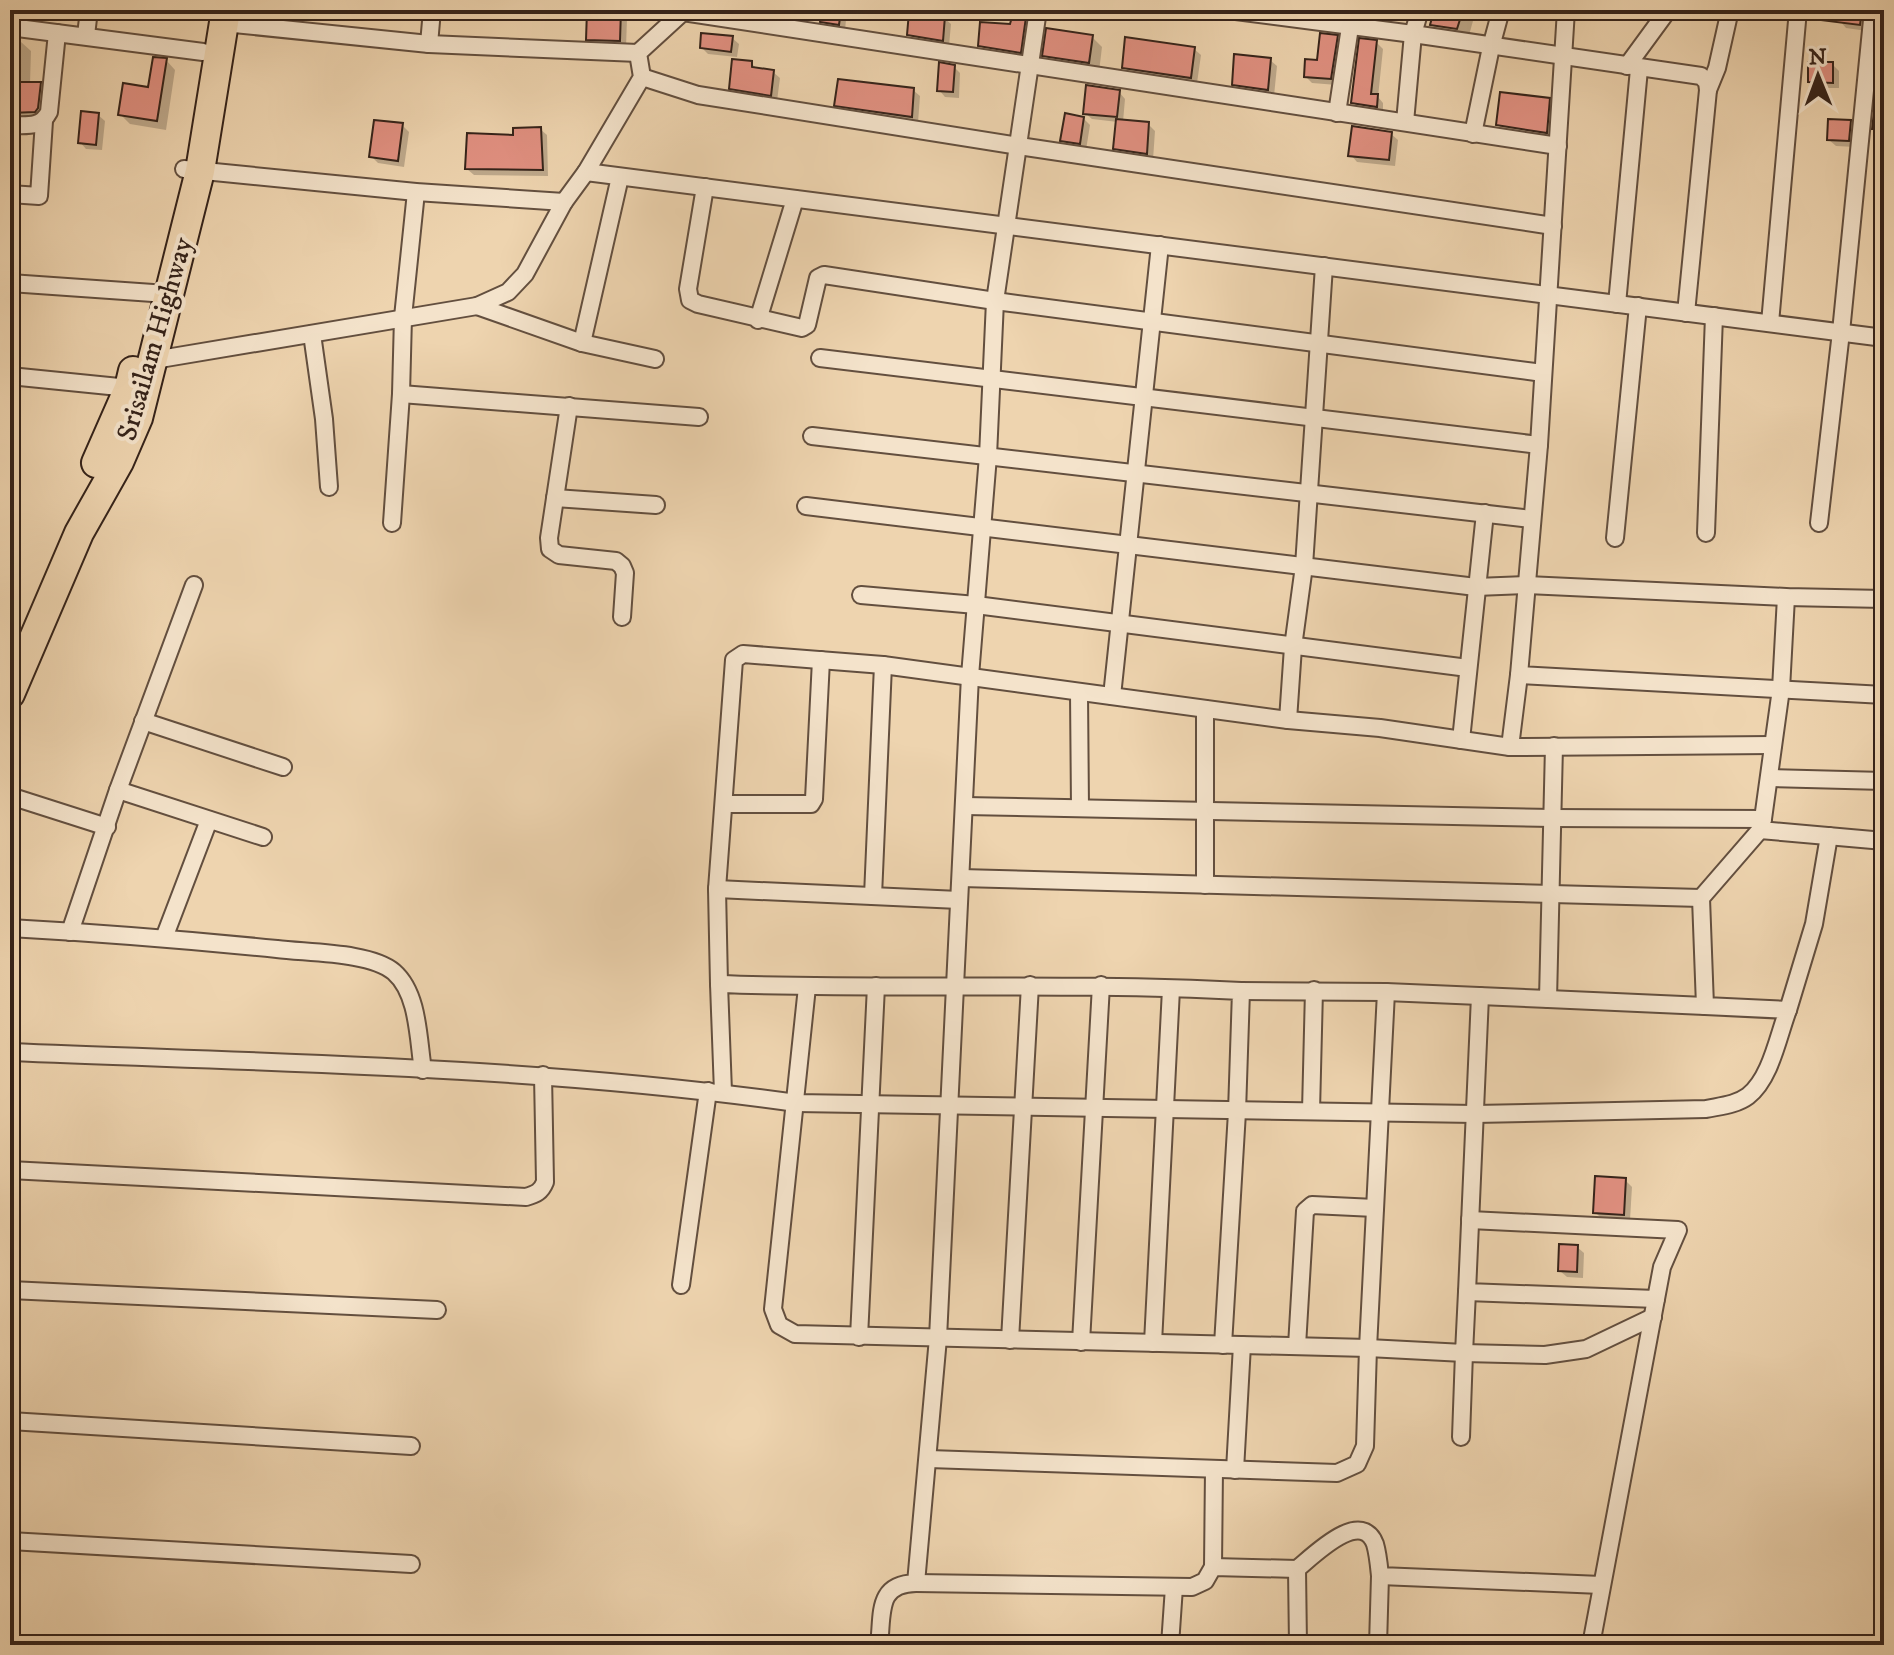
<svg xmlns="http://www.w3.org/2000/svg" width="1894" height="1655" viewBox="0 0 1894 1655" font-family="'IM FELL DW Pica',serif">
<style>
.shadow{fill:#0003}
.building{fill:#e19081;stroke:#35231a;stroke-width:2}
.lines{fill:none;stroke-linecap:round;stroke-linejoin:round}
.minor-casing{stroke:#634f3f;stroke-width:20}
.trunk-casing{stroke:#35231a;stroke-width:32}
.minor{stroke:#f4e3cb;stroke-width:16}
.trunk{stroke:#eed4af;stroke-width:28}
.labels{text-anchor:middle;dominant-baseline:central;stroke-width:8;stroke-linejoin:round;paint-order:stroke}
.street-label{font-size:28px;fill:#35231a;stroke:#f4e3cb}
</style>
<rect width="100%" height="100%" fill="#eed4af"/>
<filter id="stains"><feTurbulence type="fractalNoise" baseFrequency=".0025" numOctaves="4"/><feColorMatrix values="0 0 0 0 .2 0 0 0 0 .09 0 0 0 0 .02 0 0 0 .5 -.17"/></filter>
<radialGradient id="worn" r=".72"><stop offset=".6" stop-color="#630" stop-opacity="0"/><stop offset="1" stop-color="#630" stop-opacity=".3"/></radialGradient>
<g class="shadow">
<path d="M10,10H38L36,27L10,34Z"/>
<path d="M824,10H847L845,30L829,28L822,21Z"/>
<path d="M1014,10H1037L1027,58L987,52L980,45L1011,26Z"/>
<path d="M1368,10L1385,11L1392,18L1390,25L1374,23L1367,16Z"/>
<path d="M1436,10H1476L1468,39L1442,35L1432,25Z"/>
<path d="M1768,10H1796L1793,20L1775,18Z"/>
<path d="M1841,10H1866L1867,31L1846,28L1840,21Z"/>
<path d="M621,12L627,19L626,47L594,46L588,39Z"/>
<path d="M944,18L951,24L949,46L916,41L909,34Z"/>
<path d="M1092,37L1102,47L1099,72L1055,66L1044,55Z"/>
<path d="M1337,37L1343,44L1337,85L1312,83L1306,77Z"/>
<path d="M732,38L739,44L737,57L708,54L702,48Z"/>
<path d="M10,39L21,42L31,51L30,84H40L50,93L47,118L10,122Z"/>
<path d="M1376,42L1383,49L1378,97L1383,103V113L1359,109L1353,102Z"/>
<path d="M1194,49L1201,55L1197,83L1131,74L1124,67Z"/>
<path d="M166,60L175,70L166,130L130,124L120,114L149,89Z"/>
<path d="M1270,60L1277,66L1274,96L1240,91L1234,84Z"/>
<path d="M751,63L758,70L773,72L780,78L777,101L738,95L731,88Z"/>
<path d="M1832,64L1839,71V88H1816L1810,81Z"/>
<path d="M954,67L960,73L959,98L945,97L939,90Z"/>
<path d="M913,90L920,96L918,123L843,111L836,105Z"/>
<path d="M1119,92L1125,99L1123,122L1148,124L1155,131L1153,160L1122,155L1115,148L1118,122L1092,119L1085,113Z"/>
<path d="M1549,100L1559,110L1557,143L1508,135L1498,125Z"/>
<path d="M98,115L105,121L102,150L86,149L80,142Z"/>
<path d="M1084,119L1090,125L1086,150L1068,147L1062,140Z"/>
<path d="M1850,122L1857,129L1855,147L1836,146L1829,140Z"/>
<path d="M402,125L409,132L404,167L378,163L371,156Z"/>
<path d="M540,129L547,135L548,176L474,175L467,169Z"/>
<path d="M1391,134L1398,140L1395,166L1357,162L1351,155Z"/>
<path d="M1625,1180L1632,1187L1630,1220L1602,1219L1595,1212Z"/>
<path d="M1577,1247L1584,1253L1583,1278L1567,1277L1560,1271Z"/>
</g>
<g class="building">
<path d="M587,10H621L620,41L586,40Z"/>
<path d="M822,10H841L839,25L820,22Z"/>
<path d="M1014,10H1027L1021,53L978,46L980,22L1010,24Z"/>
<path d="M1367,10H1386L1384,19L1365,17Z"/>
<path d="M1434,10H1463L1457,29L1430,25Z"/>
<path d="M1813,10H1862L1860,25L1812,19Z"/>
<path d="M909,12L945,16L943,41L907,35Z"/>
<path d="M1046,28L1093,35L1089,63L1042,56Z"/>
<path d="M701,33L733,36L731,52L700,48Z"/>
<path d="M1320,33L1338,35L1331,79L1304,77L1305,59L1317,60Z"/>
<path d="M1125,37L1195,47L1191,78L1122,68Z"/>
<path d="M1359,38L1377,40L1371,94H1378L1377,107L1351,103Z"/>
<path d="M1234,54L1271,58L1268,90L1232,85Z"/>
<path d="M153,57L167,58L157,121L118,115L123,83L148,87Z"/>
<path d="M732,59L752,61V67L774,70L771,96L729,89Z"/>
<path d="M939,62L955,65L953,92L937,91Z"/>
<path d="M1808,62H1833V83L1808,82Z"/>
<path d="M838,79L914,88L912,117L834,106Z"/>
<path d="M10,82H41L38,108L35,112L10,113Z"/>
<path d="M1086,85L1120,90L1117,117L1083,114Z"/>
<path d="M1500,92L1550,98L1547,133L1496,125Z"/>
<path d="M81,111L99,113L96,145L78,143Z"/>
<path d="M1874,112H1884V129H1872Z"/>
<path d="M1065,113L1084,117L1080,144L1060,141Z"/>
<path d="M1116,119L1149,122L1147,154L1113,149Z"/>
<path d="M1828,119L1851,120L1849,141L1827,140Z"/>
<path d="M374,120L403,123L398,161L369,157Z"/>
<path d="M1352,126L1392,132L1389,160L1348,156Z"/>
<path d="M541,127L543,170L465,169L467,133L513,135V128Z"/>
<path d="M1595,1176L1626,1178L1624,1215L1593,1213Z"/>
<path d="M1559,1244L1578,1245L1577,1272L1558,1271Z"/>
</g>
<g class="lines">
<g class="minor-casing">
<g id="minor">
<path d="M1228,10L1413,34L1701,76L1707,82L1708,90L1686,313"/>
<path d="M1566,10L1539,445L1519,675L1884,695"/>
<path d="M683,12L1558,146"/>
<path d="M224,23L429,44L638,53"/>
<path d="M10,27L203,52"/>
<path d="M86,35L89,10"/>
<path d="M429,44L432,10"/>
<path d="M1627,66L1668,10"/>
<path d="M642,77L698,95L1019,146L1553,226"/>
<path d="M1708,90L1717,68L1730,10"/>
<path d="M1337,113L1350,27L1356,10"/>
<path d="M1405,122L1413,34L1420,10"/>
<path d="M10,125C27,125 41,128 49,112L57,33"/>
<path d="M1473,134L1491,47L1501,10"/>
<path d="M184,169L416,192L564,202"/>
<path d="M586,172L1884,338"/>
<path d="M705,187L688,289L690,300L698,304L802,328L807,325L818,278L824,275L995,301L1543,373"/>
<path d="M10,194L39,196L44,121"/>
<path d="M10,283L153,293"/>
<path d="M1617,304L1639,69"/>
<path d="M477,306L582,343L655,359"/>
<path d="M758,320L795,199"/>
<path d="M1770,323L1798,10"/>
<path d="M312,334L324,419L329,487"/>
<path d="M582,343L620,177"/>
<path d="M820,358L1539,445"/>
<path d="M154,360L477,306L508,292L525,274L564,202L586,172L642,77L638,53L685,10"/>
<path d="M10,376L129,388"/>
<path d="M401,394L699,417"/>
<path d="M569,406L549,538L550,549L559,555L616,561L622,566L625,573L622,617"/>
<path d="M812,436L1531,519"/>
<path d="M555,498L656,505"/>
<path d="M806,506L1476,587L1527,585L1786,597L1884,599"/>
<path d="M392,523L401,394L403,317L416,192"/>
<path d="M1819,523L1841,332L1873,10"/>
<path d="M1706,533L1714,316"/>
<path d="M1615,538L1638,306"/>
<path d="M861,595L976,605L1468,668"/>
<path d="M1079,693L1080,808"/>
<path d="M1112,696L1160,245"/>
<path d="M1205,709V885"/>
<path d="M1288,720L1293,647L1304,566L1324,266"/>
<path d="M143,721L283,767"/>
<path d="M1461,740L1485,513"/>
<path d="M1510,747L1519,675"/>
<path d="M1771,778L1884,781"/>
<path d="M118,790L263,837"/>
<path d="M10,796L107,827"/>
<path d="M724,804H811L814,799L821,660"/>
<path d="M965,806L1552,818L1763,819"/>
<path d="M1760,830L1884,841"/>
<path d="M961,878L1701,898"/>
<path d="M717,889L959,900"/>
<path d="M873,896L883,665L1288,720L1380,728L1510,747L1773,745"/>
<path d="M10,928C99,933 188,940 277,949C308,953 371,952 394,972C419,994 418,1040 423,1070"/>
<path d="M70,932L118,790L194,585"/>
<path d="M164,938L209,820"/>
<path d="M719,984L717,889L734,660L743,654L883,665"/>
<path d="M807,987L773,1309L779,1325L795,1334L1368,1348L1464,1353L1467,1292"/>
<path d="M1241,991L1386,992L1548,999L1554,746"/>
<path d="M1480,996L1467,1292L1656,1299"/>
<path d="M1548,999L1705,1006"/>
<path d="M1788,1010L1814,924L1829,836"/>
<path d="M10,1052C272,1063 536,1066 796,1103L1475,1114L1706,1109C1720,1106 1736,1105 1748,1096C1771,1078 1778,1036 1788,1010L1705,1006L1701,898L1760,830L1763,819L1781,689L1786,597"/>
<path d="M723,1092L719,984C893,990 1067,982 1241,991L1237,1112L1223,1345"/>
<path d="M1311,1111L1314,990"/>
<path d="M10,1170L526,1197C536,1194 541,1192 545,1182L543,1075"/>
<path d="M1470,1220L1678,1230L1662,1267L1591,1645"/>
<path d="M681,1285L708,1091"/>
<path d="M10,1290L437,1310"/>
<path d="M859,1337L876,986"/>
<path d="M1010,1340L1030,985"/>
<path d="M1081,1342L1101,985"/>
<path d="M1153,1343L1171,989"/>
<path d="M1297,1346L1305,1211L1312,1205L1375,1208"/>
<path d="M10,1421L411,1446"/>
<path d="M1461,1437L1464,1353L1545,1355L1586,1349L1653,1317"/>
<path d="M929,1459L1337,1473L1357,1464L1365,1446L1368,1348L1386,992"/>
<path d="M1235,1470L1242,1345"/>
<path d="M10,1541L411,1564"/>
<path d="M1213,1567L1214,1469"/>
<path d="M916,1583L1192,1587L1205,1581L1213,1567L1297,1569"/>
<path d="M879,1645C883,1613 876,1584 916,1583L938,1338L970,676L988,456L995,301L1038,10"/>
<path d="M1170,1645L1174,1587"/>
<path d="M1298,1645L1297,1569C1312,1557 1361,1507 1375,1544C1378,1554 1379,1566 1380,1576L1601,1585"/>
<path d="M1378,1645L1380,1576"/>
</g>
</g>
<g class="trunk-casing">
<g id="trunk">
<path d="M96,463L129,388L133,371"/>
<path d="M10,694L79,533L119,462L138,418L200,171L226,10"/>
</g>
</g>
<use href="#minor" class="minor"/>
<use href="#trunk" class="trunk"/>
</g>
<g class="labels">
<g class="street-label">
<text transform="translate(155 339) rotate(-74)">Srisailam Highway</text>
</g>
</g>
<rect width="1894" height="1655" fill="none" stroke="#eed4af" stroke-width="40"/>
<rect x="12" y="12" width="1870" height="1631" fill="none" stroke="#35231a" stroke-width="4"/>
<rect x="20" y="20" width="1854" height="1615" fill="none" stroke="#35231a" stroke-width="2"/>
<g transform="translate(1818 76) rotate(359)" stroke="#f4e3cb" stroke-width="6" paint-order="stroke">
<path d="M0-6L14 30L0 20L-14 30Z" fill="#35231a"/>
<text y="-12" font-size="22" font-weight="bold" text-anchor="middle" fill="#35231a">N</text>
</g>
<rect width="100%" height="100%" filter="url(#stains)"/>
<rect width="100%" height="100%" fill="url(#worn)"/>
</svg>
